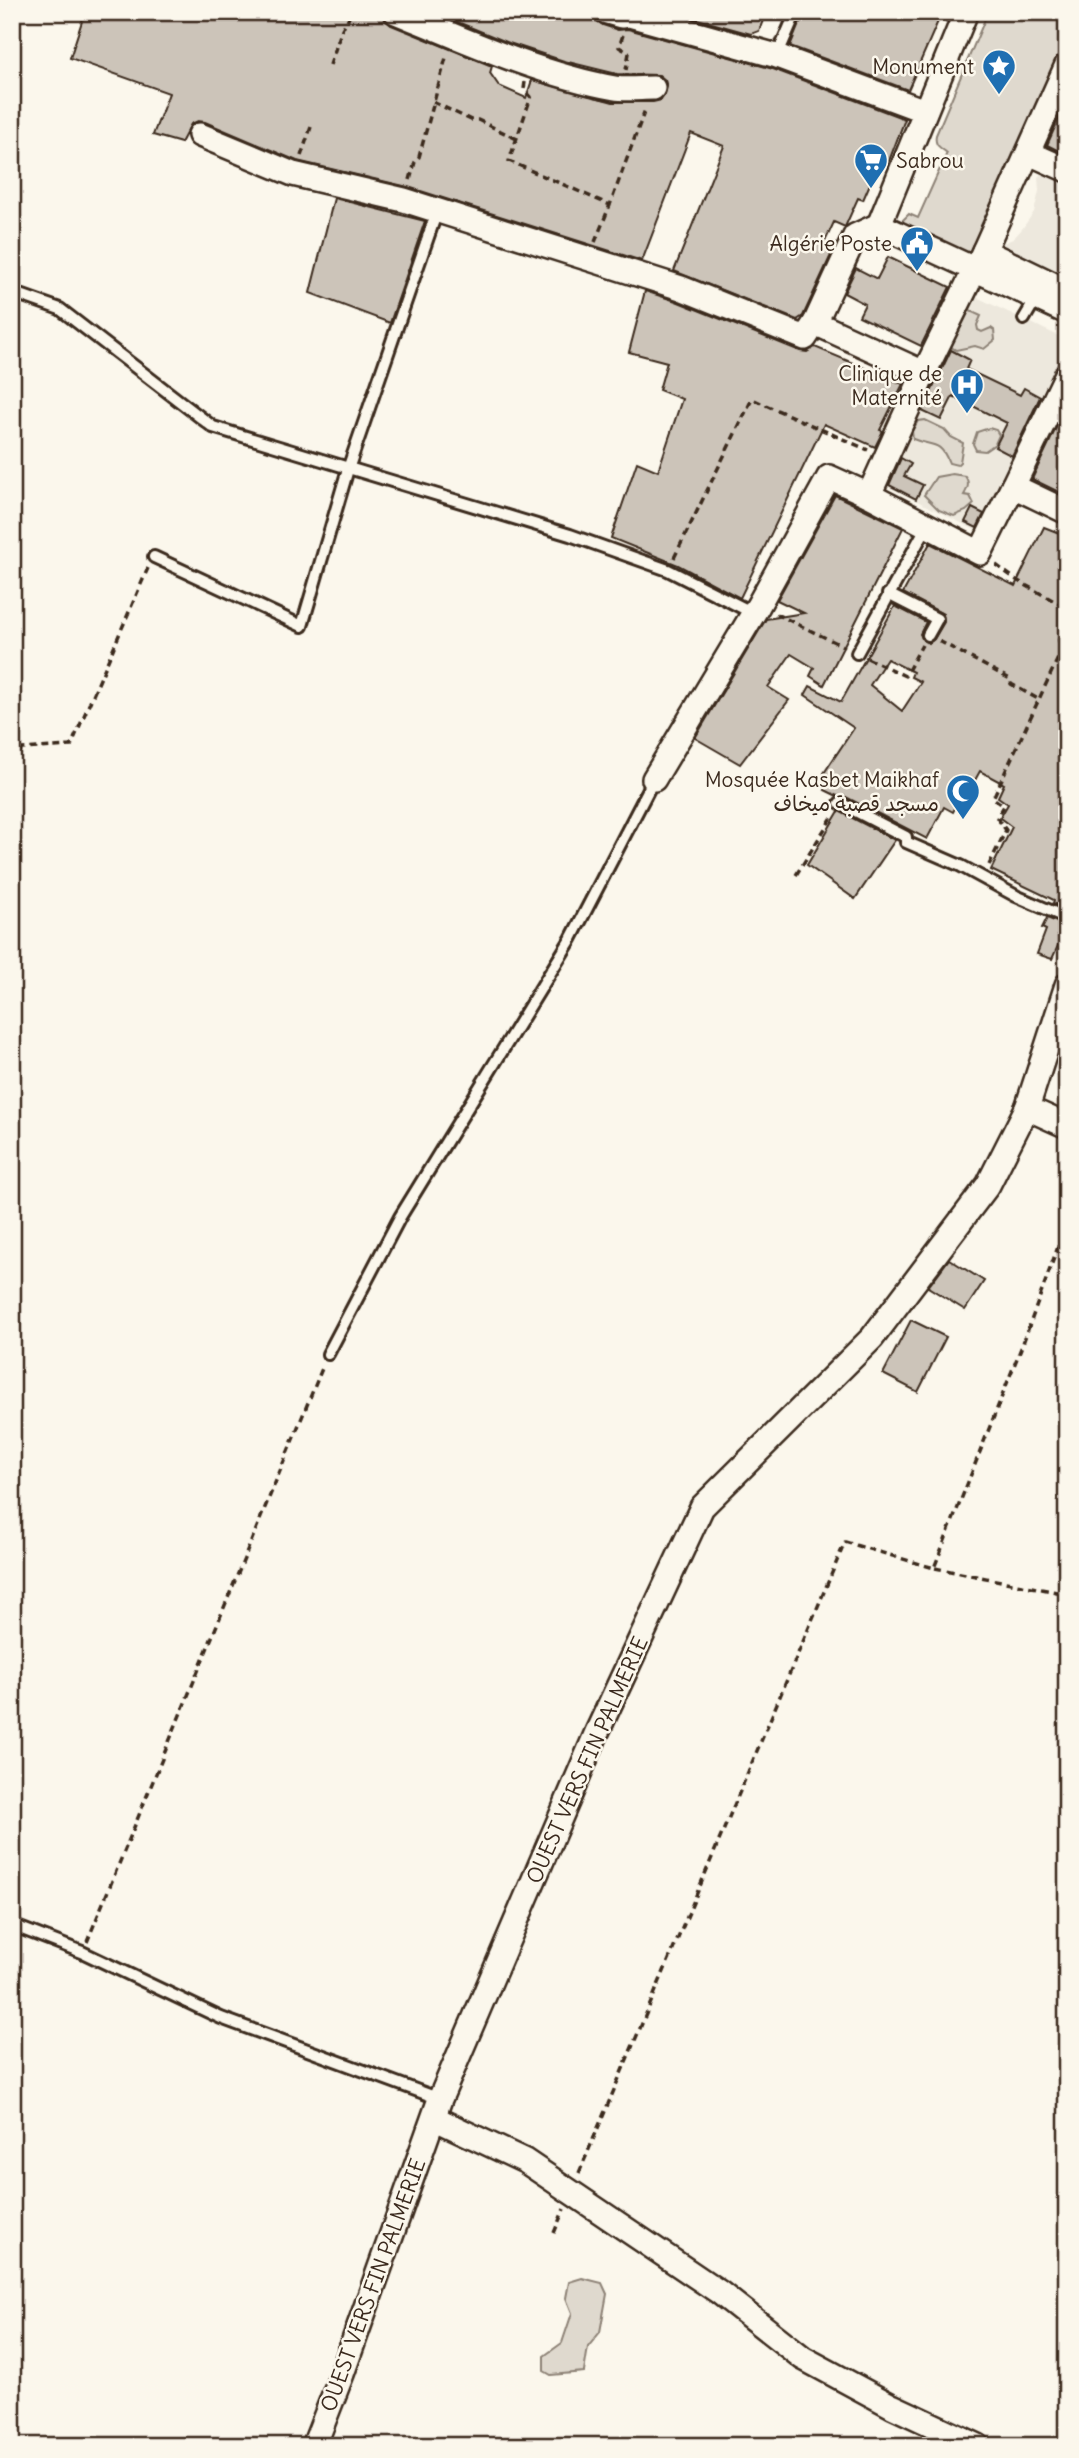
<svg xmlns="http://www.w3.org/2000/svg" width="1079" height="2458" viewBox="0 0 1079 2458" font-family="Delius,'Playpen Sans Arabic',sans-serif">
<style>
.built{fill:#ede8dd;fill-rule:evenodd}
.green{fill:#dfd9ce;stroke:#8d8276;stroke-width:2}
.building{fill:#ccc4b9;stroke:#3b2a1e;stroke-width:2;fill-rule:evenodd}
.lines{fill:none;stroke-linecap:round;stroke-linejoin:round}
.lane-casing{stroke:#3b2a1e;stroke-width:16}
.street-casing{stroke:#3b2a1e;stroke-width:28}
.path{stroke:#3b2a1e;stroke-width:3.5;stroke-dasharray:7 5;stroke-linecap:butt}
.lane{stroke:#fbf7ec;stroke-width:10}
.street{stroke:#fbf7ec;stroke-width:23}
.labels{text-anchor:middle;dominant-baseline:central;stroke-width:5;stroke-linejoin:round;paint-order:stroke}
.poi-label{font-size:21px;fill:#3b2a1e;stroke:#fbf7ec;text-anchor:end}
.street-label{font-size:21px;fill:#3b2a1e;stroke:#fbf7ec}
</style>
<rect width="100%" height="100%" fill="#fbf7ec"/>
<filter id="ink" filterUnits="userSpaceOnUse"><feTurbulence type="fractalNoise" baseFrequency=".0143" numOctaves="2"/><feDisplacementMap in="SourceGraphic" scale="14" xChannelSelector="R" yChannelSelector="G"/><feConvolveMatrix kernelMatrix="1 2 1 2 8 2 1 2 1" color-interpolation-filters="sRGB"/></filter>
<g filter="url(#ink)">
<g class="built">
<path d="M1042,173L1067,185V277L1002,247L1003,243L1013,239L1022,229L1034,212L1039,191L1038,177Z"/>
<path d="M974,296L1067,340V358L983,534L883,484ZM968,311L977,312L980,321L977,325L978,330L982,332L991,328L994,330L993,335L980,349L975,346L961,348ZM950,350L970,360L966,369L1020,395L1024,389L1045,400L1017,458L995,447L1007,423L953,396L941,420L920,410ZM944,429L951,437L963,443L960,462L930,442H921ZM899,457L911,464L904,476L916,499L885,483ZM952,474L965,476L968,481V489L954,516L939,510L929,502L945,476ZM972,509L989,517L982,531L965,522Z"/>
</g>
<g class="green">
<path d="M988,12H1067V44L970,259L903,226V220L909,214L918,218L947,153C940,147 934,146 936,135Z"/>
<path d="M968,310L981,316L977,325L978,330L982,332L991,328L994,330L995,340L984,349L975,346L956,350L951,347L952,343Z"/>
<path d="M925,420L944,429L951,437L963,443L960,462L957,465L949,463C940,439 931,447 913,439L912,431L918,421Z"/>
<path d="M989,428L996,430L999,435L995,444L985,451L976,450L973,444L977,432Z"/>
<path d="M952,474L965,476C970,483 968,488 964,495L970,496L974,504L966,511L954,516L939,510L924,495L936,477Z"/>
<path d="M582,2278L602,2283L607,2294L600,2332L588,2347L584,2372L551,2375L544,2371V2356L562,2343L572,2313L566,2298L569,2282Z"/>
</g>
<g class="building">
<path d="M85,12H382L385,20L391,25L492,66L490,73L499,86L526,98L532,80L613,102H653L661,100L665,94L667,87L665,80L659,75L617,74L564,61L509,43L433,12H593L597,21L603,25L618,30L628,29L773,69L905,119L887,166L879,163L863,200L858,198L845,227L834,222L822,248L832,253L803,316L797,320L674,271L724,146L691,133L642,261L408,187L297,161L205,122L198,121L191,124L181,143L153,135L169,93L70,58Z"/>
<path d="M672,12H766L759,31L751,34Z"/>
<path d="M804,12H933L939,19L908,90L790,46Z"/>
<path d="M1067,100V155L1047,145Z"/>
<path d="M334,198L425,221L390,323L310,293Z"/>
<path d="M888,257L950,287L921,346L859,316L865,304L844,293L856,268L877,279Z"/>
<path d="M645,291L676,301L800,351L807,352L815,347L903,384L880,430L883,431L875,447L824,424L740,598L678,565L611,538L637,462L658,471L682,399L659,390L667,362L629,352Z"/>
<path d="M951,350L970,360L966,369L1020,395L1024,388L1040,397L1012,456L995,447L1007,423L953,396L941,420L922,411Z"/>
<path d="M1065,409L1067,410V496L1032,479Z"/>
<path d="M901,458L911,464L904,476L923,485L916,499L889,485Z"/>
<path d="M835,495L903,528L824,685L810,676L814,668L791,654L768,687L789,700L740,764L695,738L766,619L804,613L777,600Z"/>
<path d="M972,508L984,514L977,528L965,522Z"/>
<path d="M1044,527L1067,536V633L1061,635L1058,640L1060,647L1067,650V909L1053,903L1054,900L991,870L1012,827L1000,818L1008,804L998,797L1004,784L980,771L969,791L965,789L953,812L944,807L927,839L844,796H837L825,790L832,779L824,773L854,728L805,695L810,686L841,702L895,606L926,622L920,634L924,641L929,643L934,639L944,622L943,614L903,593L930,543L1015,586ZM887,659L913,672L911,677L921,682L902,711L870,685Z"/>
<path d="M839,811L895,840L855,899L807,865Z"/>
<path d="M1047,918L1067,926L1052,959L1037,954L1046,930L1042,928Z"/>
<path d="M949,1259L984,1281L965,1310L928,1287Z"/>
<path d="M911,1320L946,1337L918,1392L883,1374Z"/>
</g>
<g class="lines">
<g class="lane-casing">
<g id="lane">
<path d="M942,12L963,20"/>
<path d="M777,56L796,12"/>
<path d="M12,292L60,309L213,427L570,535L668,570L745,609L757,606"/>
<path d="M1024,319L1037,297"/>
<path d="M154,557L302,626L348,469L437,211"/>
<path d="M888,594L937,619L928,635"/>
<path d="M1066,641L1067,642"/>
<path d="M857,653L927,526"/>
<path d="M840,803L906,837V842L961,866L1016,896L1067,918"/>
<path d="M328,1354L400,1217L571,939L654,779"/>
<path d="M12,1925L82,1952L221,2018L440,2099"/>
</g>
</g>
<g class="street-casing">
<g id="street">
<path d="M396,12C464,40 542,75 615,88C627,90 641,88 653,88"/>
<path d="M607,12L621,16L629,15L777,56L925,111"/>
<path d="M1067,65L984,251L1067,291"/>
<path d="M200,135L293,174L404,200L681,288L805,338L815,323"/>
<path d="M1029,153L1067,170"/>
<path d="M879,225L855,236L815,323L924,373"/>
<path d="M879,225L966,12"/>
<path d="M879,225L1067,312"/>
<path d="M1013,486L1067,374"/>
<path d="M869,495L980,553L1013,486L1067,512"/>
<path d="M654,779L758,606L829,477L869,495L924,373L984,251"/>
<path d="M1027,1108L1067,1126"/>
<path d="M434,2118L525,2161L719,2292L803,2358L892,2406L978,2446"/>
<path d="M314,2446L342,2374L440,2099L597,1732L702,1507L872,1338L988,1185L1027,1108L1067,985"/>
</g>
</g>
<g class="path">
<path d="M623,35L619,47L629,53L626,70"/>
<path d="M330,65L342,29L352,12"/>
<path d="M525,82L524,89L531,97L509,161L610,205L646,107"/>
<path d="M433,102L471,120H478L517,139"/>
<path d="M301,156L311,127"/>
<path d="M410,180L415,162L419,157L447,54"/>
<path d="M595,242L610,205"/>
<path d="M674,558L752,399L868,450"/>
<path d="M996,565L1018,581L1067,608"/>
<path d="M776,614L845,647"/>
<path d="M939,641L1010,679L1011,684L1038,699"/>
<path d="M867,658L905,676L922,645"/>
<path d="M12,761L22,749L71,746L148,568"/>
<path d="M989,865L1006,830L997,818L1004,806L993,798L1060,654"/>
<path d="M796,875L834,814"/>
<path d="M935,1568L1067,1594"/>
<path d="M87,1942L323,1366"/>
<path d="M579,2173L845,1542L934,1568L1023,1343L1067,1222"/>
<path d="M554,2233L564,2209"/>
</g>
<use href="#lane" class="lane"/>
<use href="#street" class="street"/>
</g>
</g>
<defs>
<g id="sight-pin" transform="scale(1.75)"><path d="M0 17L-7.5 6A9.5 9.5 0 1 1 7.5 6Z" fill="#1f6fb2" stroke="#fbf7ec"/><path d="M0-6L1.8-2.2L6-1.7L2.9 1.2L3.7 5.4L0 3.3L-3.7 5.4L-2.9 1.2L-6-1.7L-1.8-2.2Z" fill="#fff"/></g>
<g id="supermarket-pin" transform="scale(1.75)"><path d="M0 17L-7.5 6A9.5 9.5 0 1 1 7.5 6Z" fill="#1f6fb2" stroke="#fbf7ec"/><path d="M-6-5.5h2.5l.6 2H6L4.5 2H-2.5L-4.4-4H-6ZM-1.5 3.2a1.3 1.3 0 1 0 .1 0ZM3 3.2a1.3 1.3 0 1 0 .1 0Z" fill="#fff"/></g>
<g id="civic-pin" transform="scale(1.75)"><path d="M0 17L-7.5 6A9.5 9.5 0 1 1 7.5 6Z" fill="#1f6fb2" stroke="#fbf7ec"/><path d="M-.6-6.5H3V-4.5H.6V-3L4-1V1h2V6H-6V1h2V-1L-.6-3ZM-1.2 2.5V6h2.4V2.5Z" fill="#fff"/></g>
<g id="hospital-pin" transform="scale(1.75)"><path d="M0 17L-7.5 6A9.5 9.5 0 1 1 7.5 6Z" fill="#1f6fb2" stroke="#fbf7ec"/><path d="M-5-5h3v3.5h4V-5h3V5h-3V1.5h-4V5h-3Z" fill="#fff"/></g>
<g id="mosque-pin" transform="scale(1.75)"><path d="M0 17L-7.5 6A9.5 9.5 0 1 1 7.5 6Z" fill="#1f6fb2" stroke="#fbf7ec"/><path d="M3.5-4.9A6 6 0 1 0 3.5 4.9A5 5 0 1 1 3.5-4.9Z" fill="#fff"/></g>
</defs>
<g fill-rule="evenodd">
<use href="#sight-pin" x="999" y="66"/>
<use href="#supermarket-pin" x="871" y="160"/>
<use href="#civic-pin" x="917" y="243"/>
<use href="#hospital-pin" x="967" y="385"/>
<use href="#mosque-pin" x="963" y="791"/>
</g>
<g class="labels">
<g class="poi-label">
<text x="974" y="66">Monument</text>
<text x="896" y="160" text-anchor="start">Sabrou</text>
<text x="892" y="243">Algérie Poste</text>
<text x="942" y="373">Clinique de<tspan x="942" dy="24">Maternité</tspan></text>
<text x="939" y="779">Mosquée Kasbet Maikhaf<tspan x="939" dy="24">مسجد قصبة ميخاف</tspan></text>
</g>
<g class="street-label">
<text transform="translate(587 1760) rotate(-66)">OUEST VERS FIN PALMERIE</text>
<text transform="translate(373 2285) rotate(-70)">OUEST VERS FIN PALMERIE</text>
</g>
</g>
<rect width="1079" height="2458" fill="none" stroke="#fbf7ec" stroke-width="42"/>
<rect x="21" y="21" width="1037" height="2416" fill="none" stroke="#3b2a1e" stroke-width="2.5" filter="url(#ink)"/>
</svg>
